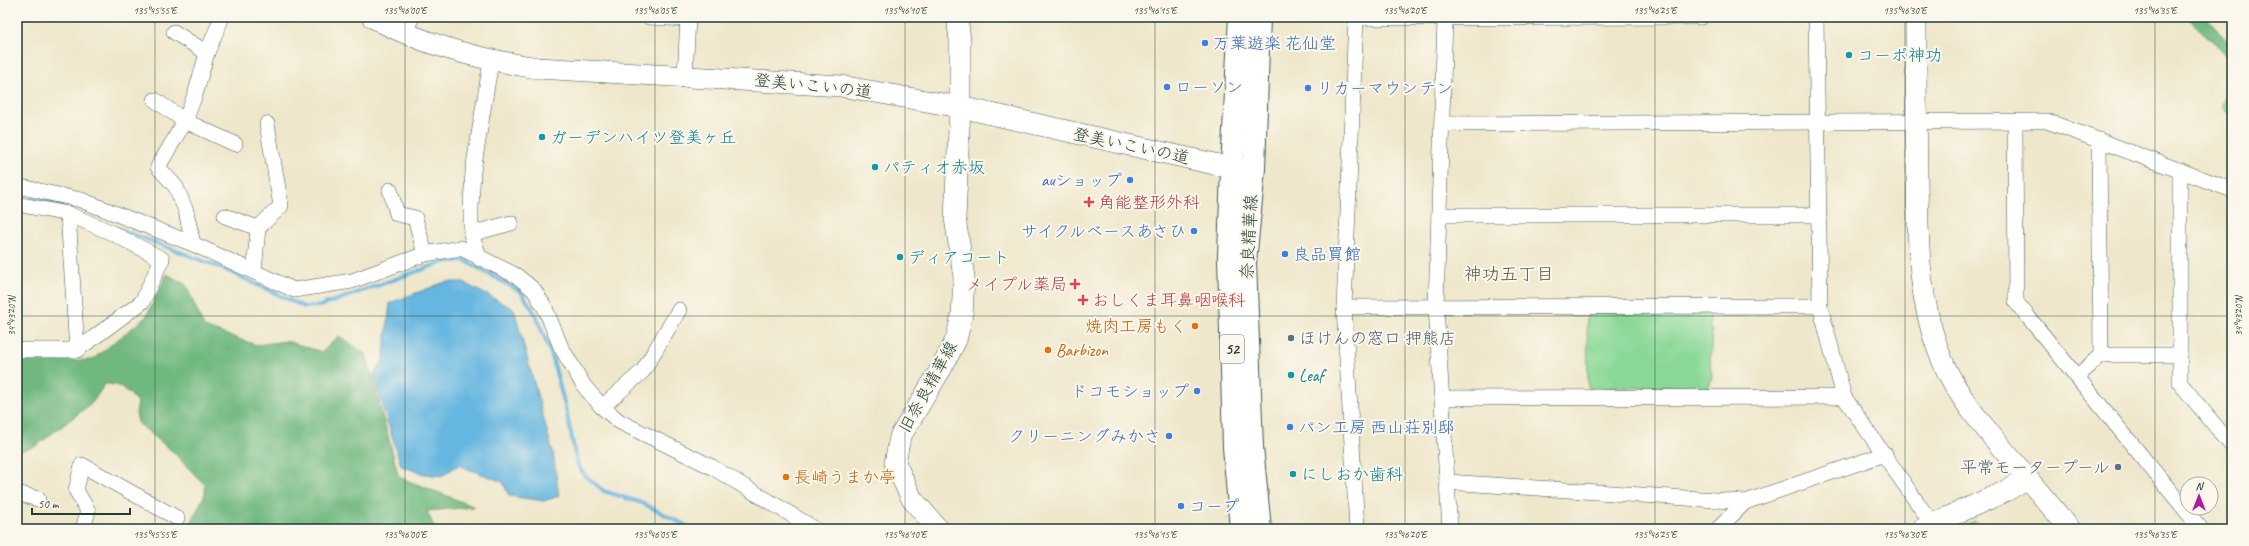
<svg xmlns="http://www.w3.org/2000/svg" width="2249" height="546" viewBox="0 0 2249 546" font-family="Caveat,'Klee One',sans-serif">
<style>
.green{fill:#8ad897;stroke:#548a66}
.forest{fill:#6fb880;stroke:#477a5a}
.water{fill:#65b6e0;stroke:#427a8a}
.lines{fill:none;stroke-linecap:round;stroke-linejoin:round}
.stream{stroke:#65b6e0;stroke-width:4}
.street-casing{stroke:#3e564b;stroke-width:16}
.secondary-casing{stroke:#3e564b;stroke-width:22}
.primary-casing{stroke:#3e564b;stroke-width:24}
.street{stroke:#fff;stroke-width:15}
.secondary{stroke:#fff;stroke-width:21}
.primary{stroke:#fff;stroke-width:22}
.ticks{fill:none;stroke:#1f3d34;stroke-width:1;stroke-opacity:0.45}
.shop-dot{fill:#3f7fe0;stroke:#fbf7ec;stroke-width:1.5}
.culture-dot{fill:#0f9aa8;stroke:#fbf7ec;stroke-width:1.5}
.health-dot{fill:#e0444e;stroke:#fbf7ec;stroke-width:1.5}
.food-dot{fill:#e8710a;stroke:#fbf7ec;stroke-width:1.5}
.service-dot{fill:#5c6f8a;stroke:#fbf7ec;stroke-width:1.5}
.labels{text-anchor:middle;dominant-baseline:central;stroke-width:4;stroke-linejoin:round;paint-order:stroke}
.shield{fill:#fbf7ec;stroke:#61756b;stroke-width:1}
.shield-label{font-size:16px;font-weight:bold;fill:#1f3d34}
.shop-label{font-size:17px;fill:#366cbe;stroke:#fbf7ec;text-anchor:start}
.culture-label{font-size:17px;fill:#0d838f;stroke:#fbf7ec;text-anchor:start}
.street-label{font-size:17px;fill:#1f3d34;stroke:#fbf7ec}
.health-label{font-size:17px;fill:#be3a42;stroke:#fbf7ec;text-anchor:start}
.food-label{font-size:17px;fill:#c56008;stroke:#fbf7ec;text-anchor:start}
.service-label{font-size:17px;fill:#4e5e75;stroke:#fbf7ec;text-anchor:start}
.neighbourhood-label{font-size:18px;fill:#5e5c48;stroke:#fbf7ec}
.neatline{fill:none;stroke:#1f3d34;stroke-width:1.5}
.ticks-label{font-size:10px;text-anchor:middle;fill:#1f3d34}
</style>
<rect width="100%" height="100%" fill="#fbf7ec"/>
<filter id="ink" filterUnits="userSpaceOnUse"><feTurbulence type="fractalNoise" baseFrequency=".025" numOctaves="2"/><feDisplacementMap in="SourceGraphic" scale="8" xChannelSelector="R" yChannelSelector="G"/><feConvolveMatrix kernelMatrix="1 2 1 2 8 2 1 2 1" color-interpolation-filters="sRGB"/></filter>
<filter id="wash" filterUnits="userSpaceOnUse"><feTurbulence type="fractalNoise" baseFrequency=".012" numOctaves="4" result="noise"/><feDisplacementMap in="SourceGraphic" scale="16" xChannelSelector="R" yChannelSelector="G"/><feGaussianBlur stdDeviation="0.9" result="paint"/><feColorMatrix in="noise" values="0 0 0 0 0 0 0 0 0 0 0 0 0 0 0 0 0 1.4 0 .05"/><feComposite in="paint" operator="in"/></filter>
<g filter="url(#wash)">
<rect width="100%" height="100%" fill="#efe7cb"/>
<g class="green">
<path d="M2232,80V113L2225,111L2222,104Z"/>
<path d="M1710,311V329L1712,330L1710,363L1712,376L1709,387L1588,388L1587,312Z"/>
<path d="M1975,521L1984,529H1957Z"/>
</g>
<g class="forest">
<path d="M2187,17H2205L2232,46V60Z"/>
<path d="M167,274L186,285L204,327L256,345L286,341L322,352L339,336L366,354L399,477L475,507L427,511L435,529H188L205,494V485L172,451L138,423L136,413L138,403C128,391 120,383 105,384L92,403L36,446L17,452V361L92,360L146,317Z"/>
</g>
<path class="water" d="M445,282H462L514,309L553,453L559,496L544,501L509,496L503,482L458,465L442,476L424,474L401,466L373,375L383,361L390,303Z"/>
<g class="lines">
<g class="stream">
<path d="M33,197L63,206"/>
<path d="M117,228L224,269L304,307L320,306L443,262L464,260L521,292L536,315L552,357L566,410L577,463L584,475L604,491L642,503L693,529"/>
</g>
</g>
</g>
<g filter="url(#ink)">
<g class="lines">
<g class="street-casing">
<g id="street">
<path d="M649,17L688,19"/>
<path d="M1356,17L1344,307L1357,529"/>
<path d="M1816,17L1820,306L1844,397L1932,524"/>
<path d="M1356,18L1701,17"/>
<path d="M1445,18L1436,307L1450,529"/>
<path d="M174,32L207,53L195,95L185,121L158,167L176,187L186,211L193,244"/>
<path d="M404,33L412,17"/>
<path d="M207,53L222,17"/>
<path d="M685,76L688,17"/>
<path d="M155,100L185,121L235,144"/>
<path d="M2015,122L2016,302L2201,529"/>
<path d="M1442,124L2047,121L2232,190"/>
<path d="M2180,170V383L2232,446"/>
<path d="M17,186L81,200L193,244L294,290L352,281L425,254L461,248L517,276L534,290L545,308L561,347L584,386L602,407L620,422L712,467L815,529"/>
<path d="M390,190L397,214L415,218L425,254"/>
<path d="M17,204L68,214L110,232L162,259L142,302L77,350H17"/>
<path d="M68,214L77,350"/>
<path d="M1439,215H1818"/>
<path d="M225,216L258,228"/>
<path d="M471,234L511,223"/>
<path d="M480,259L471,234V206L473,171L491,61"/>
<path d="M254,272L258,228L281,206L267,124"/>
<path d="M1344,307L1820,306"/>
<path d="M2101,355H2180"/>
<path d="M2078,376L2101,355L2099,140"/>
<path d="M1442,398L1844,397"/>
<path d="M602,407L643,371L679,310"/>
<path d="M1447,482L1745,502"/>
<path d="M17,493L38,499"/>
<path d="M83,529L88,511L76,490L82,465L177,518"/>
<path d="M1718,529L1745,502L1885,454"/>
</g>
</g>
<g class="secondary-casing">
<g id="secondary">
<path d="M372,17C425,46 479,59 538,68L841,86L960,107L1232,168L1250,169"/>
<path d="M1916,17C1916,70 1916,122 1917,175C1918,238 1917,300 1942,360C1960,404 1997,441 2027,478L2006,491L1922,529"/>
<path d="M2027,478L2070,529"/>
<path d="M938,529L912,499L895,463L900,437L942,367L956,340L962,315L964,277L955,218L960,107V40L957,17"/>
</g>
</g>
<g class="primary-casing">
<g id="primary">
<path d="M1240,17L1232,168L1229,257L1234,447L1241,529"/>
<path d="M1259,17L1254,169L1245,262L1252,447L1260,529"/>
</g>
</g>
<use href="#street" class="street"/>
<use href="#secondary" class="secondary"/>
<use href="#primary" class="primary"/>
</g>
</g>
<path class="ticks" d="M155,17V529M405,17V529M655,17V529M905,17V529M1155,17V529M1405,17V529M1655,17V529M1905,17V529M2155,17V529M17,316H2232"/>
<g class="shop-dot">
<circle cx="1205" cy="43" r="4"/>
<circle cx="1167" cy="87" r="4"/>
<circle cx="1308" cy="88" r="4"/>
<circle cx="1130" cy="180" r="4"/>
<circle cx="1194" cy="231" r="4"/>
<circle cx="1285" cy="254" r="4"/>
<circle cx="1197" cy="391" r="4"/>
<circle cx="1290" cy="427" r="4"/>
<circle cx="1169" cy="436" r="4"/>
<circle cx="1181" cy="506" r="4"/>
</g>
<g class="culture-dot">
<circle cx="1849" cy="55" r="4"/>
<circle cx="542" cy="137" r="4"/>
<circle cx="875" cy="167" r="4"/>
<circle cx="900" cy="257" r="4"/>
<circle cx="1291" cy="375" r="4"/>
<circle cx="1293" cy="474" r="4"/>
</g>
<g class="health-dot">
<path d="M1087 196h4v4h4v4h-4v4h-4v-4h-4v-4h4z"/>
<path d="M1073 278h4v4h4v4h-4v4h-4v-4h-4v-4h4z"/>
<path d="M1081 294h4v4h4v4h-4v4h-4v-4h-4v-4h4z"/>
</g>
<g class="food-dot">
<circle cx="1195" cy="326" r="4"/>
<circle cx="1048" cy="350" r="4"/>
<circle cx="786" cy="477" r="4"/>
</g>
<g class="service-dot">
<circle cx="1291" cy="338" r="4"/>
<circle cx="2118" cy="467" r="4"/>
</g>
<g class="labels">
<rect class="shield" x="1220" y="335" width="24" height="28" rx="3"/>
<g class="shield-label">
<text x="1232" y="349">52</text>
</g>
<g class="shop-label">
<text x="1213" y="43">万葉遊楽 花仙堂</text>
<text x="1175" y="87">ローソン</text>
<text x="1316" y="88">リカーマウンテン</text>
<text x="1122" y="180" text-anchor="end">auショップ</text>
<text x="1186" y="231" text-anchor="end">サイクルベースあさひ</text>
<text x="1293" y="254">良品買館</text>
<text x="1189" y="391" text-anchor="end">ドコモショップ</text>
<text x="1298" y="427">パン工房 西山荘別邸</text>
<text x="1161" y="436" text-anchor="end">クリーニングみかさ</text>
<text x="1189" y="506">コープ</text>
</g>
<g class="culture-label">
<text x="1857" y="55">コーポ神功</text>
<text x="550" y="137">ガーデンハイツ登美ヶ丘</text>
<text x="883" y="167">パティオ赤坂</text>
<text x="908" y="257">ディアコート</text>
<text x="1299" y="375">Leaf</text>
<text x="1301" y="474">にしおか歯科</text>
</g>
<g class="street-label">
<text transform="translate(813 86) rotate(6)">登美いこいの道</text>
<text transform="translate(1131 146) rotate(12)">登美いこいの道</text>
<text transform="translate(1249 237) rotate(-87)">奈良精華線</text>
<text transform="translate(928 387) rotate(-61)">旧奈良精華線</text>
</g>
<g class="health-label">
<text x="1098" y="202">角能整形外科</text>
<text x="1067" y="284" text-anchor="end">メイプル薬局</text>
<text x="1092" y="300">おしくま耳鼻咽喉科</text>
</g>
<g class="food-label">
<text x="1187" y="326" text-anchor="end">焼肉工房もく</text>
<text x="1056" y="350">Barbizon</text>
<text x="794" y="477">長崎うまか亭</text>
</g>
<g class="service-label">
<text x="1299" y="338">ほけんの窓口 押熊店</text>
<text x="2110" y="467" text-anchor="end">平常モータープール</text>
</g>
<g class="neighbourhood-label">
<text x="1509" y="274">神功五丁目</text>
</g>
</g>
<rect width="2249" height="546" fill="none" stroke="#fbf7ec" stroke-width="44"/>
<g transform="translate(2199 496)"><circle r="19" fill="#fbf7ec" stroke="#a3ada2"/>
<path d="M0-3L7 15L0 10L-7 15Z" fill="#b5179e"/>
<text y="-6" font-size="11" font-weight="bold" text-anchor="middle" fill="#1f3d34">N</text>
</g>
<path d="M32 508v6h98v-6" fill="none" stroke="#1f3d34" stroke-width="2"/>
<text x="38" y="508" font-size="12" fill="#1f3d34" stroke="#fbf7ec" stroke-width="3" paint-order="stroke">50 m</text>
<rect x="22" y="22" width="2205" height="502" class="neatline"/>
<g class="ticks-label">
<text x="155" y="14">135°45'55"E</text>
<text x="405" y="14">135°46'00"E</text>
<text x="655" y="14">135°46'05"E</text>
<text x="905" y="14">135°46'10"E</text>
<text x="1155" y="14">135°46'15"E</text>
<text x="1405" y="14">135°46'20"E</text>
<text x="1655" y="14">135°46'25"E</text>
<text x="1905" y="14">135°46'30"E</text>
<text x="2155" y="14">135°46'35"E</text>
<text transform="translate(11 316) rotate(-90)" y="4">34°43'20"N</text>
<text transform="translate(2238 316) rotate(-90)" y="4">34°43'20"N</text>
<text x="155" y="538">135°45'55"E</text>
<text x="405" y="538">135°46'00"E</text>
<text x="655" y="538">135°46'05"E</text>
<text x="905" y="538">135°46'10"E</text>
<text x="1155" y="538">135°46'15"E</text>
<text x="1405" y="538">135°46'20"E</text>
<text x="1655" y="538">135°46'25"E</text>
<text x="1905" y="538">135°46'30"E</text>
<text x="2155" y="538">135°46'35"E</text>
</g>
</svg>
